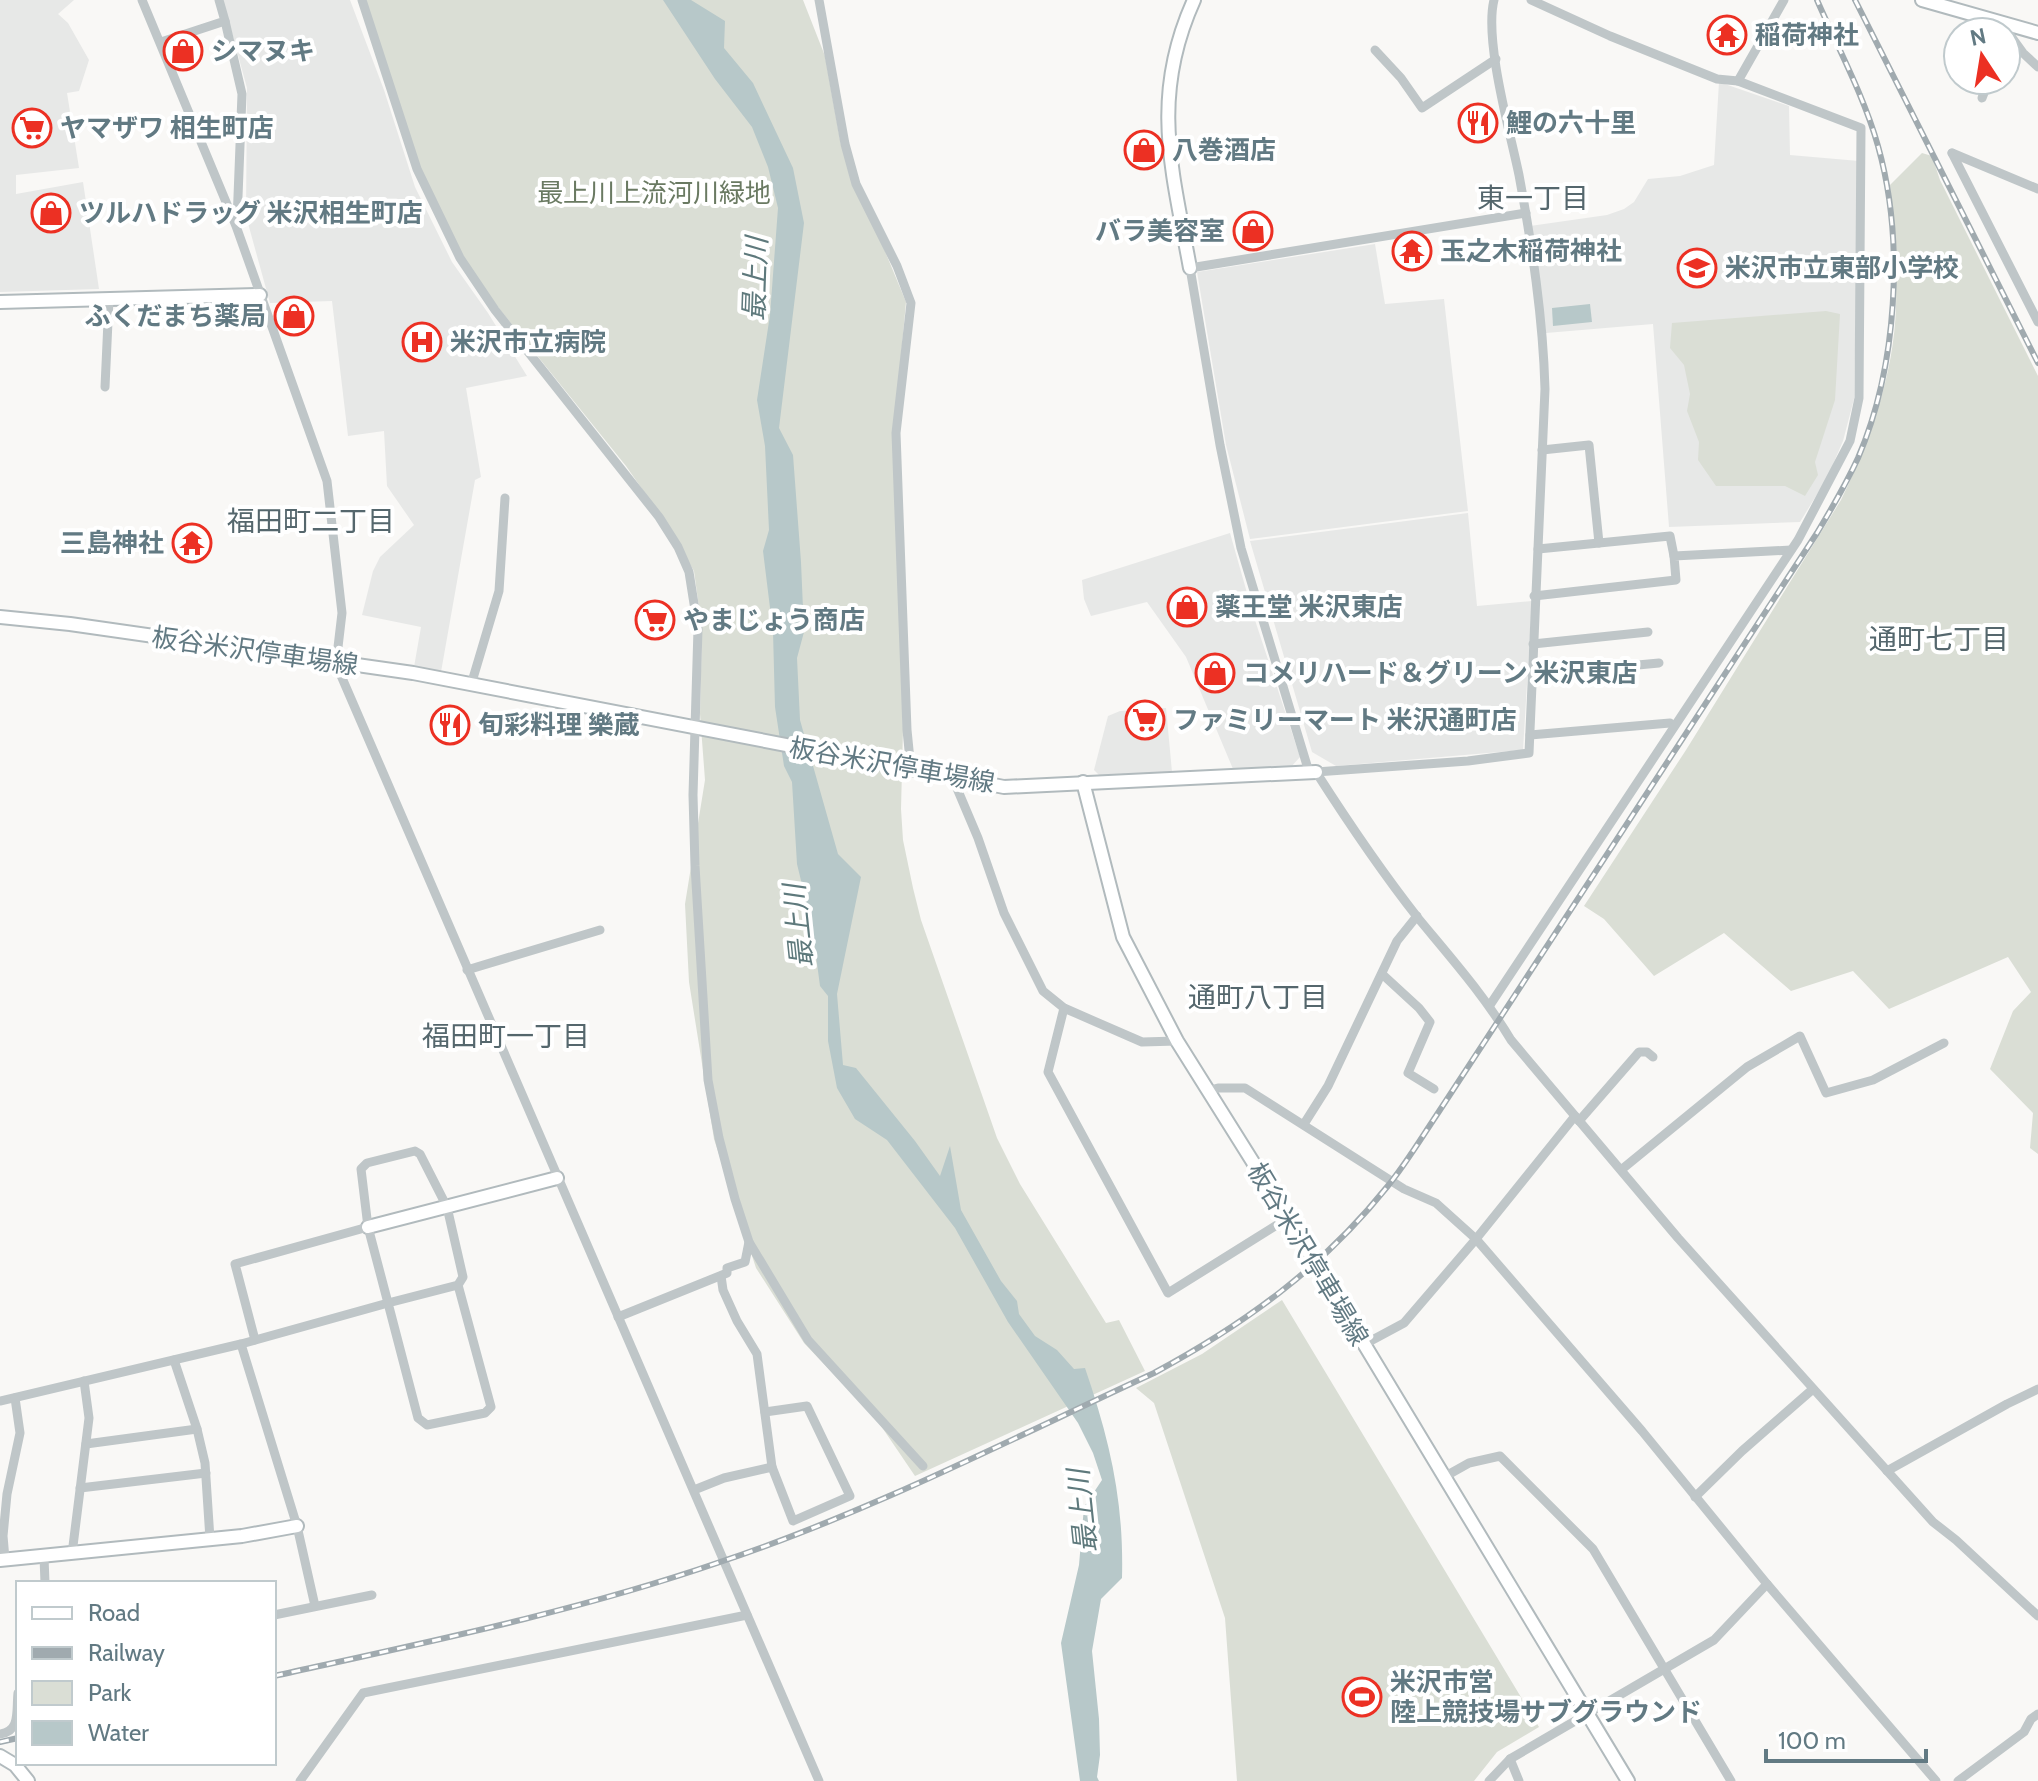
<svg xmlns="http://www.w3.org/2000/svg" width="2038" height="1781" viewBox="0 0 2038 1781" font-family="Cabin,'Noto Sans JP',sans-serif">
<style>
.built{fill:#e7e8e7}
.green{fill:#daded5}
.water{fill:#b7c8c9}
.lines{fill:none;stroke-linecap:round;stroke-linejoin:round}
.secondary-casing{stroke:#b1babd;stroke-width:16}
.street{stroke:#bfc6c8;stroke-width:9}
.secondary{stroke:#fff;stroke-width:12}
.rail-casing{stroke:#a0aaaf;stroke-width:6}
.rail{stroke:#fff;stroke-width:3;stroke-dasharray:9;stroke-linecap:butt}
.labels{text-anchor:middle;dominant-baseline:central;stroke-width:8;stroke-linejoin:round;paint-order:stroke}
.poi-label{font-size:26px;font-weight:bold;fill:#627a83;stroke:#fff;text-anchor:start}
.park-label{font-size:26px;fill:#6a7a62;stroke:#fff}
.street-label{font-size:26px;fill:#627a83;stroke:#fff}
.neighbourhood-label{font-size:28px;fill:#55676d;stroke:#fff}
.water-label{font-size:28px;font-style:italic;fill:#5e797c;stroke:#fff}
</style>
<rect width="100%" height="100%" fill="#f9f8f6"/>
<g class="built">
<path d="M0,0H74L58,14L68,23L89,60L79,91L67,93L79,168L16,175V194L83,182L99,289L0,292Z"/>
<path d="M223,0H350L384,90L415,187L452,262L488,313L527,376L466,388L481,477L475,480L441,672L414,667L421,627L362,615L373,571L380,557L414,525L387,486L384,431L348,436L332,301L270,303L246,216L247,88Z"/>
<path d="M1719,82L1789,106L1790,155L1859,161L1854,399L1843,441L1827,478L1800,522L1669,527L1653,324L1546,333L1530,226L1607,215L1624,209L1634,202L1648,179L1680,176L1714,165Z"/>
<path d="M1375,244L1385,304L1444,299L1468,511L1250,539L1226,445L1197,272Z"/>
<path d="M1468,513L1477,606L1532,601L1523,750L1336,766L1312,752L1250,541Z"/>
<path d="M1230,533L1253,614L1300,757L1291,767L1233,769L1186,657L1147,602L1091,616L1084,599L1082,580Z"/>
<path d="M1166,708L1172,772L1100,776L1094,770L1108,716L1120,711Z"/>
</g>
<g class="green">
<path d="M365,0H803L825,56L841,145L906,302L894,432L903,730L901,809L903,840L913,888L921,920L997,1138L1020,1184L1106,1323L1119,1320L1145,1371L915,1476L877,1420L804,1343L756,1268L714,1139L689,982L685,904L705,780L700,714L702,629L694,571L661,516L626,466L481,286L453,238L420,168Z"/>
<path d="M1922,153L1932,156L1940,180L2038,376V1154L2030,1148L2033,1113L1990,1069L2013,1011L2031,992L2008,957L1889,1009L1853,971L1791,991L1724,933L1654,976L1604,919L1584,906L1686,750L1841,500C1870,441 1894,374 1896,307C1897,267 1892,225 1890,185Z"/>
<path d="M1826,311L1840,314L1835,400L1815,462L1818,475L1805,496L1785,486H1716L1698,460L1699,442L1687,411L1690,394L1684,365L1670,348L1672,323Z"/>
<path d="M1282,1300L1539,1727L1497,1752L1474,1781H1237L1225,1618L1154,1403L1136,1388L1202,1354Z"/>
</g>
<g class="water">
<path d="M663,0H691L725,21L724,48L753,83L793,168L804,223L779,428L793,455L801,562L804,632L797,658L800,720L838,854L861,877L837,994L843,1065L856,1068L915,1141L940,1176L950,1146L961,1210L1001,1281L1017,1301L1019,1314L1035,1336L1057,1350L1074,1369L1085,1368C1110,1441 1124,1501 1122,1578L1101,1599L1092,1651L1099,1719L1100,1755L1097,1777L1099,1781H1080L1061,1643L1079,1565L1084,1507L1102,1480L1093,1453L1078,1423L1008,1322L955,1228L887,1140L855,1119L837,1088L828,1041V996L820,986L812,926L797,864L792,782L784,766L775,707L773,632L763,551L769,530L765,446L757,400L770,315L778,208L768,167L752,127L715,79Z"/>
<path d="M1590,304L1592,322L1553,326L1552,308Z"/>
</g>
<g class="lines">
<g class="secondary-casing">
<g id="secondary">
<path d="M1922,0L2038,33"/>
<path d="M1190,268C1172,169 1150,97 1194,0"/>
<path d="M0,302L260,295"/>
<path d="M0,617L70,624L413,673L1004,787L1316,772"/>
<path d="M1083,782L1123,937L1177,1041L1288,1218L1628,1781"/>
<path d="M368,1227L557,1178"/>
<path d="M0,1560L242,1536L297,1526"/>
<path d="M0,1756L15,1765L28,1781"/>
</g>
</g>
<g class="street">
<path d="M142,0L236,226L327,481L342,613L336,664L819,1781"/>
<path d="M362,0L417,169L460,258L495,310L659,517L678,547L689,572L698,629L693,795L695,866L708,1080L719,1138L735,1199L749,1242L808,1340L923,1466"/>
<path d="M819,0L845,144L856,184L897,266L911,303L896,433L907,730L911,770"/>
<path d="M1494,0C1484,40 1510,132 1519,175C1532,246 1543,317 1545,389L1529,753L1468,761L1316,772C1348,822 1381,871 1418,918C1451,958 1484,995 1511,1040L1678,1238L1933,1522L1956,1540L2038,1616"/>
<path d="M225,21L242,94L237,222"/>
<path d="M2002,24L2023,53L2038,67"/>
<path d="M161,42L225,21L219,0"/>
<path d="M1375,50L1401,78L1422,108L1496,59"/>
<path d="M1738,81L1784,0"/>
<path d="M1982,98L1989,80"/>
<path d="M1952,153L2038,322"/>
<path d="M1952,153L2038,189"/>
<path d="M105,387L109,299"/>
<path d="M1542,450L1589,445L1599,543"/>
<path d="M1538,549L1670,536L1674,556"/>
<path d="M1534,596L1676,580L1674,556L1791,550"/>
<path d="M1533,644L1648,632"/>
<path d="M1532,675L1659,663"/>
<path d="M471,685L499,591L505,498"/>
<path d="M1530,735L1670,723"/>
<path d="M1309,772L1241,548L1220,445L1190,268L1526,213"/>
<path d="M944,777L956,786L978,838L1004,913L1043,991L1064,1008L1142,1042L1177,1041"/>
<path d="M467,970L600,930"/>
<path d="M1382,974L1419,1008L1430,1022L1408,1073L1434,1089"/>
<path d="M1490,1005L1798,540L1850,441L1859,398L1861,128L1738,81L1717,79L1610,36L1531,0"/>
<path d="M1064,1008L1048,1072L1168,1293L1288,1218"/>
<path d="M1207,1091L1218,1088H1245L1404,1189L1436,1203L1476,1239L1642,1431L1767,1584L1936,1781"/>
<path d="M1579,1121L1639,1052H1647L1653,1057"/>
<path d="M1304,1124L1328,1086L1397,941L1417,916"/>
<path d="M1621,1170L1747,1067L1800,1036L1826,1093L1873,1080L1944,1043"/>
<path d="M721,1276L723,1290L737,1321L757,1354L772,1467"/>
<path d="M618,1317L727,1273V1268L745,1262L749,1242"/>
<path d="M255,1340L235,1264L368,1227"/>
<path d="M241,1344L297,1526L315,1606"/>
<path d="M1363,1345L1404,1323L1476,1239L1575,1116"/>
<path d="M174,1360L197,1429L205,1463L210,1539"/>
<path d="M0,1401L241,1344L388,1303L368,1227L361,1169L367,1163L415,1151L420,1154L447,1207L463,1277L458,1285L491,1407L485,1413L427,1425L418,1418L388,1303L458,1285"/>
<path d="M86,1444L197,1429"/>
<path d="M1887,1471L2007,1404L2038,1389"/>
<path d="M1444,1477L1469,1463L1500,1456L1593,1549L1731,1781"/>
<path d="M80,1488L206,1473"/>
<path d="M694,1490L724,1478L772,1467L793,1521L850,1496L807,1406L765,1412"/>
<path d="M1695,1497L1742,1451L1813,1389"/>
<path d="M72,1554L89,1418L84,1381"/>
<path d="M44,1557L45,1583"/>
<path d="M5,1559L3,1536L7,1494L20,1433L15,1398"/>
<path d="M274,1615L372,1595"/>
<path d="M0,1734C21,1731 16,1711 18,1693"/>
<path d="M1510,1759L1519,1781"/>
<path d="M300,1781L363,1693L747,1615"/>
<path d="M1489,1781L1510,1759L1714,1640L1767,1584"/>
<path d="M1958,1781L2024,1732L2031,1719L2038,1714"/>
</g>
<use href="#secondary" class="secondary"/>
<g class="rail-casing">
<g id="rail">
<path d="M1855,0L2038,363"/>
<path d="M274,1676C423,1643 575,1612 720,1562C870,1512 1011,1439 1154,1373C1245,1324 1322,1268 1387,1187C1405,1165 1420,1140 1436,1116L1817,533C1832,508 1846,484 1858,458C1897,367 1905,242 1878,146C1864,96 1838,48 1817,0"/>
<path d="M0,1742L18,1738"/>
</g>
</g>
<use href="#rail" class="rail"/>
</g>
<defs>
<g id="temple-ring" transform="scale(2)"><circle r="9.5" fill="#fff" stroke="#ec3023" stroke-width="1.5"/><path d="M0-6L5-2H3V0L6.5 2.5H4V6H1.5V3h-3V6H-4V2.5H-6.5L-3 0V-2H-5Z" fill="#ec3023"/></g>
<g id="shop-ring" transform="scale(2)"><circle r="9.5" fill="#fff" stroke="#ec3023" stroke-width="1.5"/><path d="M-5-2.5h2.3a2.7 3.5 0 0 1 5.4 0H5L5.5 6h-11ZM-1.5-2.5h3a1.5 2.3 0 0 0-3 0Z" fill="#ec3023"/></g>
<g id="restaurant-ring" transform="scale(2)"><circle r="9.5" fill="#fff" stroke="#ec3023" stroke-width="1.5"/><path d="M-5-6h1v4h1v-4h1v4h1v-4h1v5L-1.5 .5V6h-2V.5L-5-1ZM5-6V6H3V1.5H1.5Q1.5-4 5-6Z" fill="#ec3023"/></g>
<g id="supermarket-ring" transform="scale(2)"><circle r="9.5" fill="#fff" stroke="#ec3023" stroke-width="1.5"/><path d="M-6-5.5h2.5l.6 2H6L4.5 2H-2.5L-4.4-4H-6ZM-1.5 3.2a1.3 1.3 0 1 0 .1 0ZM3 3.2a1.3 1.3 0 1 0 .1 0Z" fill="#ec3023"/></g>
<g id="school-ring" transform="scale(2)"><circle r="9.5" fill="#fff" stroke="#ec3023" stroke-width="1.5"/><path d="M0-5L7-2L0 1L-7-2ZM-4 1L0 2.5L4 1V4Q0 6-4 4Z" fill="#ec3023"/></g>
<g id="hospital-ring" transform="scale(2)"><circle r="9.5" fill="#fff" stroke="#ec3023" stroke-width="1.5"/><path d="M-5-5h3v3.5h4V-5h3V5h-3V1.5h-4V5h-3Z" fill="#ec3023"/></g>
<g id="stadium-ring" transform="scale(2)"><circle r="9.5" fill="#fff" stroke="#ec3023" stroke-width="1.5"/><path d="M0-5a6.5 5 0 1 0 0 10a6.5 5 0 1 0 0-10ZM-3.5-1.8h7v3.6h-7Z" fill="#ec3023"/></g>
</defs>
<g fill-rule="evenodd">
<use href="#temple-ring" x="1727" y="35"/>
<use href="#shop-ring" x="183" y="51"/>
<use href="#restaurant-ring" x="1478" y="123"/>
<use href="#supermarket-ring" x="32" y="128"/>
<use href="#shop-ring" x="1144" y="150"/>
<use href="#shop-ring" x="51" y="213"/>
<use href="#shop-ring" x="1253" y="231"/>
<use href="#temple-ring" x="1412" y="251"/>
<use href="#school-ring" x="1697" y="268"/>
<use href="#shop-ring" x="294" y="316"/>
<use href="#hospital-ring" x="422" y="342"/>
<use href="#temple-ring" x="192" y="543"/>
<use href="#shop-ring" x="1187" y="607"/>
<use href="#supermarket-ring" x="655" y="620"/>
<use href="#shop-ring" x="1215" y="673"/>
<use href="#supermarket-ring" x="1145" y="720"/>
<use href="#restaurant-ring" x="450" y="725"/>
<use href="#stadium-ring" x="1362" y="1697"/>
</g>
<g class="labels">
<g class="poi-label">
<text x="1755" y="35">稲荷神社</text>
<text x="211" y="51">シマヌキ</text>
<text x="1506" y="123">鯉の六十里</text>
<text x="60" y="128">ヤマザワ 相生町店</text>
<text x="1172" y="150">八巻酒店</text>
<text x="79" y="213">ツルハドラッグ 米沢相生町店</text>
<text x="1225" y="231" text-anchor="end">バラ美容室</text>
<text x="1440" y="251">玉之木稲荷神社</text>
<text x="1725" y="268">米沢市立東部小学校</text>
<text x="266" y="316" text-anchor="end">ふくだまち薬局</text>
<text x="450" y="342">米沢市立病院</text>
<text x="164" y="543" text-anchor="end">三島神社</text>
<text x="1215" y="607">薬王堂 米沢東店</text>
<text x="683" y="620">やまじょう商店</text>
<text x="1243" y="673">コメリハード＆グリーン 米沢東店</text>
<text x="1173" y="720">ファミリーマート 米沢通町店</text>
<text x="478" y="725">旬彩料理 樂蔵</text>
<text x="1390" y="1682">米沢市営<tspan x="1390" dy="30">陸上競技場サブグラウンド</tspan></text>
</g>
<g class="park-label">
<text x="654" y="193">最上川上流河川緑地</text>
</g>
<g class="street-label">
<text transform="translate(255 651) rotate(8)">板谷米沢停車場線</text>
<text transform="translate(892 765) rotate(10)">板谷米沢停車場線</text>
<text transform="translate(1308 1254) rotate(59)">板谷米沢停車場線</text>
</g>
<g class="neighbourhood-label">
<text x="1533" y="198">東一丁目</text>
<text x="311" y="521">福田町二丁目</text>
<text x="1939" y="639">通町七丁目</text>
<text x="1258" y="997">通町八丁目</text>
<text x="506" y="1036">福田町一丁目</text>
</g>
<g class="water-label">
<text transform="translate(755 279) rotate(-88)">最上川</text>
<text transform="translate(798 926) rotate(-96)">最上川</text>
<text transform="translate(1082 1511) rotate(-96)">最上川</text>
</g>
</g>
<rect x="16" y="1581" width="260" height="184" fill="#ffffff" stroke="#c0cacd" stroke-width="2"/>
<rect x="32" y="1607" width="40" height="12" fill="#ffffff" stroke="#c0cacd" stroke-width="2"/>
<text x="88" y="1621" font-size="24" fill="#627a83">Road</text>
<rect x="32" y="1647" width="40" height="12" fill="#a0aaaf" stroke="#c0cacd" stroke-width="2"/>
<text x="88" y="1661" font-size="24" fill="#627a83">Railway</text>
<rect x="32" y="1681" width="40" height="24" fill="#daded5" stroke="#c0cacd" stroke-width="2"/>
<text x="88" y="1701" font-size="24" fill="#627a83">Park</text>
<rect x="32" y="1721" width="40" height="24" fill="#b7c8c9" stroke="#c0cacd" stroke-width="2"/>
<text x="88" y="1741" font-size="24" fill="#627a83">Water</text>
<g transform="translate(1982 56) rotate(348)"><circle r="38" fill="#ffffff" stroke="#c0cacd" stroke-width="2"/>
<path d="M0-6L14 30L0 20L-14 30Z" fill="#ec3023"/>
<text y="-12" font-size="22" font-weight="bold" text-anchor="middle" fill="#627a83">N</text>
</g>
<path d="M1766 1749v12h160v-12" fill="none" stroke="#627a83" stroke-width="4"/>
<text x="1778" y="1749" font-size="24" fill="#627a83" stroke="#ffffff" stroke-width="6" paint-order="stroke">100 m</text>
</svg>
